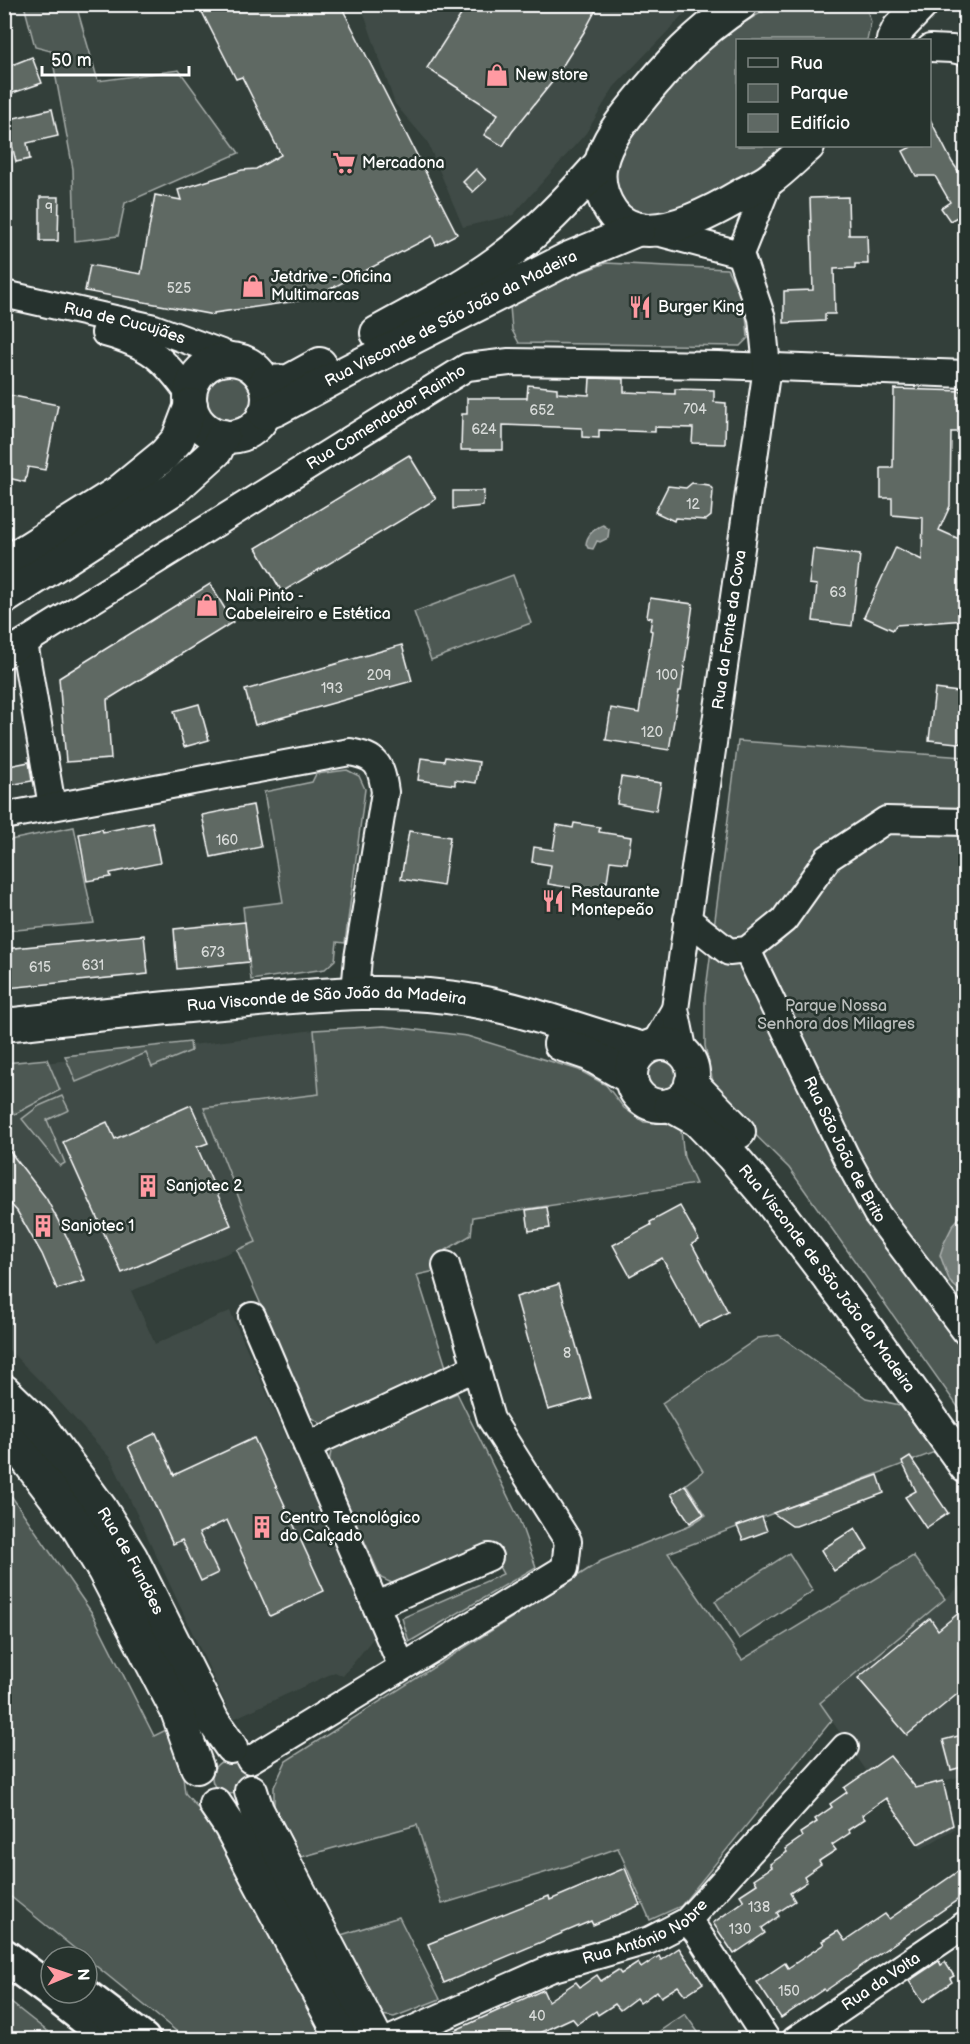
<svg xmlns="http://www.w3.org/2000/svg" width="970" height="2044" viewBox="0 0 970 2044" font-family="'Balsamiq Sans',sans-serif">
<style>
.built{fill:#404c47}
.green{fill:#4d5853;stroke:#a6aca9;stroke-width:1.5}
.water{fill:#737b78;stroke:#abb0ae;stroke-width:1.5}
.building{fill:#5f6964;stroke:#fff;stroke-width:1.5}
.lines{fill:none;stroke-linecap:round;stroke-linejoin:round}
.minor-casing{stroke:#fff;stroke-width:30}
.major-casing{stroke:#fff;stroke-width:36}
.highway-casing{stroke:#fff;stroke-width:38}
.minor{stroke:#26332d;stroke-width:26}
.major{stroke:#26332d;stroke-width:32}
.highway{stroke:#26332d;stroke-width:33}
.labels{text-anchor:middle;dominant-baseline:central;stroke-width:5;stroke-linejoin:round;paint-order:stroke}
.number-label{font-size:14px;fill:#d7dad8}
.poi-label{font-size:16px;fill:#fff;stroke:#26332d;text-anchor:start}
.street-label{font-size:16px;fill:#fff;stroke:#26332d}
.park-label{font-size:16px;fill:#b8bcba;stroke:#26332d}
</style>
<rect width="100%" height="100%" fill="#333f3a"/>
<filter id="ink" filterUnits="userSpaceOnUse"><feTurbulence type="fractalNoise" baseFrequency=".0167" numOctaves="2"/><feDisplacementMap in="SourceGraphic" scale="12" xChannelSelector="R" yChannelSelector="G"/><feConvolveMatrix kernelMatrix="1 2 1 2 8 2 1 2 1" color-interpolation-filters="sRGB"/></filter>
<g filter="url(#ink)">
<g class="built">
<path d="M361,5H693L614,87L586,133L513,215L463,227L427,141L395,104Z"/>
<path d="M314,1030L319,1094L205,1108L256,1242L131,1291L155,1344L230,1311L375,1636L343,1676L335,1672L233,1719L111,1459L49,1390L5,1346L4,1068Z"/>
<path d="M965,1582V1775L943,1781L954,1829L921,1849L820,1704Z"/>
</g>
<g class="green">
<path d="M779,4H865L871,22L867,40H738V146H787L767,167L695,209L651,215L634,212L622,204L616,193L611,165C624,146 635,125 650,108C684,68 731,24 779,4Z"/>
<path d="M24,5H76L98,81L179,70L239,153L125,203L118,236L75,241L73,169L51,51L35,47Z"/>
<path d="M606,263L727,269L745,303L748,338L740,346L519,343L512,330L510,306L528,292Z"/>
<circle cx="227" cy="401" r="30"/>
<path d="M513,575L531,623L431,660L414,612Z"/>
<path d="M738,741L965,757V1417L789,1168L716,1096L705,1046V997Z"/>
<path d="M347,770L359,776L365,789L345,943L337,942L335,960L325,969L251,980L243,907L283,902L264,792L312,782L316,774Z"/>
<path d="M74,827L94,923L5,931V841Z"/>
<path d="M384,1026L467,1036L579,1070L606,1085L624,1108L644,1122L676,1124L681,1131L684,1157L696,1184L473,1217L471,1235L446,1250L435,1271L417,1275L447,1370L324,1426L310,1416L237,1250L256,1242L204,1108L319,1094L314,1030Z"/>
<path d="M190,1042L191,1051L152,1067L146,1053L76,1082L65,1056Z"/>
<circle cx="662" cy="1075" r="19"/>
<path d="M47,1059L60,1090L15,1114L5,1105V1063Z"/>
<path d="M62,1096L69,1110L47,1120L65,1163L60,1166L22,1119L39,1106Z"/>
<path d="M779,1335L866,1398L900,1405L935,1452L668,1553L742,1660L913,1556L945,1599L820,1703L832,1720L681,1906L650,1920L618,1848L567,1866L442,1904L417,1825L301,1857L274,1806V1787L286,1761L601,1561L690,1525L706,1515L686,1484L703,1471L662,1403L758,1338Z"/>
<path d="M457,1393L519,1519L536,1567L409,1642L402,1618L503,1574L488,1546L394,1584L381,1578L329,1462L332,1446Z"/>
<path d="M12,1497L92,1613L154,1736L172,1727L179,1745L185,1793L221,1834L327,2039H186L5,1892L4,1503Z"/>
<path d="M789,1553L813,1591L739,1639L715,1601Z"/>
<circle cx="229" cy="1777" r="17"/>
<path d="M399,1917L440,1999L394,2017L382,2015L341,1935Z"/>
<path d="M5,1998L57,2039H5Z"/>
<path d="M685,2014L703,2039H648Z"/>
</g>
<g class="water">
<path d="M603,525L609,529L608,538L600,542L597,541L593,549L588,548L586,544C587,535 594,529 603,525Z"/>
<path d="M965,1211V1295L950,1282L940,1255L944,1243L953,1225Z"/>
</g>
<g class="building">
<path d="M198,4H340L457,234L436,245L432,236L311,299L214,313V315L85,291L90,265L141,274L155,195L181,200L178,190L242,170L256,169L281,155L242,77L236,79Z"/>
<path d="M468,4H599L584,32L553,81L512,132L503,146L484,135L498,114L427,68Z"/>
<path d="M32,57L42,83L4,96V68Z"/>
<path d="M52,109L58,136L27,143L30,159L16,162L6,120Z"/>
<path d="M930,119L952,162L966,182V228L959,216L950,221L941,208L950,202L935,176H916L903,151L913,146H930Z"/>
<path d="M476,169L486,180L473,192L463,182Z"/>
<path d="M40,197H59L58,241H40Z"/>
<path d="M848,197L849,235H867L868,264H855V268L834,269L835,314H825V321L784,323V291L813,290L810,198Z"/>
<path d="M590,378L624,379V392L675,394V389L714,390V402L726,403L725,444L692,443L693,428L655,427V432L599,430V438L582,437V428L503,425V450H461L462,414H467V398H527L528,385L557,388V393L589,395Z"/>
<path d="M894,389L966,391V432H951L950,506L939,530L966,542V620L896,625L893,630L864,617L896,547L922,560L923,518L892,515V498H881V468H893Z"/>
<path d="M4,394L58,405L45,470L28,467L25,482L4,477Z"/>
<path d="M409,455L436,499L282,592L256,548Z"/>
<path d="M692,483L709,485L713,490L711,516L706,520L675,518L674,521L655,512L668,486L686,488Z"/>
<path d="M453,491H484L483,506L453,509Z"/>
<path d="M813,549L860,555L852,626L813,621L817,585L809,584Z"/>
<path d="M210,584L233,622L107,700L111,759L66,762L59,678Z"/>
<path d="M650,598L693,604L681,691H679L669,750L606,740L611,708L639,713L652,631L650,630L652,618L647,617Z"/>
<path d="M402,645L412,681L255,725L245,690Z"/>
<path d="M935,689L966,693V744L929,740Z"/>
<path d="M199,704L209,740L184,747L174,711Z"/>
<path d="M445,757L479,762L476,783L455,780V785L418,780L421,758L444,761Z"/>
<path d="M29,762L32,781L4,786V767Z"/>
<path d="M621,777L661,783L656,811L617,804Z"/>
<path d="M253,805L261,847L211,857L202,815Z"/>
<path d="M152,822L160,863L110,873L111,877L87,881L79,834L102,829L103,832Z"/>
<path d="M574,823L600,827L599,832L631,837L627,863L610,861L607,882L604,881L602,893L548,884L551,865L532,862L534,847L553,850L557,825L573,828Z"/>
<path d="M409,831L450,837L443,886L401,879Z"/>
<path d="M245,922L249,962L177,969L174,929Z"/>
<path d="M144,935L148,974L7,988L4,949Z"/>
<path d="M191,1105L208,1143L197,1147L231,1225L122,1273L63,1142L107,1122L115,1139Z"/>
<path d="M4,1144L46,1198L69,1241L85,1281L57,1289L42,1254L17,1211L4,1197Z"/>
<path d="M680,1206L699,1240L692,1244L728,1312L699,1327L662,1258L630,1276L613,1245L651,1225L650,1222Z"/>
<path d="M547,1207L550,1228L529,1231L526,1210Z"/>
<path d="M559,1284L591,1398L548,1410L516,1297Z"/>
<path d="M156,1433L174,1475L254,1438L324,1591L270,1616L227,1520L199,1533L218,1573L201,1581L182,1540L173,1544L128,1446Z"/>
<path d="M910,1457L948,1513L926,1528L905,1497L916,1491L902,1462Z"/>
<path d="M878,1475L884,1493L796,1526H792L773,1513Z"/>
<path d="M685,1485L704,1514L690,1523L671,1494Z"/>
<path d="M762,1517L767,1531L743,1540L737,1526Z"/>
<path d="M855,1528L868,1549L834,1571L821,1550Z"/>
<path d="M966,1607V1687L907,1735L858,1678L930,1618L938,1630Z"/>
<path d="M966,1734V1766L951,1770L943,1740Z"/>
<path d="M890,1756L916,1788L943,1781L953,1825L918,1844L886,1798L862,1815L865,1819L848,1830L850,1833L832,1845L836,1850L819,1861L821,1864L804,1876L807,1882L790,1893L795,1901L777,1913L779,1916L762,1928L765,1933L734,1954L713,1923L744,1901L740,1895L757,1884L754,1879L772,1867L770,1864L787,1852L785,1849L802,1837L800,1833L817,1822L815,1819L832,1807L830,1804L847,1792L844,1788Z"/>
<path d="M966,1866V1894L825,1991L824,1989L781,2018L757,1982L785,1963L788,1968L824,1944L822,1941L838,1931L845,1941L885,1914L889,1919Z"/>
<path d="M625,1868L640,1905L593,1925L591,1921L444,1983L428,1944L549,1896L550,1900Z"/>
<path d="M679,1948L703,1983L685,1995L678,1986L661,1997L657,1991L640,2003L636,1998L620,2010L615,2004L598,2015L596,2011L577,2024L572,2018L524,2040H434L543,1990L548,2001L576,1982L580,1987L597,1975L601,1981L618,1970L621,1974L638,1963L641,1968L659,1956L661,1960Z"/>
<path d="M939,1961L941,1965L945,1962L954,1976L950,1978L952,1982L923,2002L909,1981Z"/>
</g>
<g class="lines">
<g class="minor-casing">
<g id="minor">
<path d="M930,48L952,49L966,52"/>
<path d="M653,231L740,254"/>
<path id="s1" d="M4,294L154,328L243,361"/>
<path d="M105,333C149,345 164,358 190,395"/>
<path d="M24,643L52,806"/>
<path id="s2" d="M4,655L467,367L509,362L718,365L966,374"/>
<path d="M4,816L350,752C377,757 381,764 385,792L358,958L355,992"/>
<path d="M687,919L729,952L747,950L784,920L828,858L886,820L966,822"/>
<path id="s3" d="M747,950L846,1157L877,1214L966,1332"/>
<path d="M654,1045L675,1009"/>
<path id="s4" d="M684,1053L675,1009L679,980L767,367L762,318L740,254L770,179"/>
<path d="M252,1316L402,1667"/>
<path d="M307,1446L477,1367"/>
<path d="M377,1605L489,1557"/>
<path d="M250,1760L565,1568L568,1541L491,1419L446,1265"/>
<path d="M687,1921L697,1932L767,2040"/>
<path id="s5" d="M389,2040L550,1969L650,1940L687,1921L845,1747"/>
<path id="s6" d="M795,2040L966,1924"/>
</g>
</g>
<g class="major-casing">
<g id="major">
<path d="M741,4C697,33 668,64 636,104C622,121 606,141 601,163C597,180 601,196 611,211C639,254 711,213 743,194C752,189 762,185 770,179C784,169 796,156 808,146"/>
<path d="M893,40L899,28L922,4"/>
<path d="M377,333C418,310 461,289 499,261C537,233 570,198 601,163"/>
<circle cx="229" cy="398" r="39"/>
<path d="M265,382L289,381L320,364"/>
<path id="s7" d="M264,414L277,409L346,372L567,259L639,229"/>
<path d="M4,564L120,491L164,455L178,439L191,405"/>
<path d="M4,598L175,488L216,451L223,436"/>
<path id="s8" d="M4,1025C86,1016 167,1007 248,1001C324,994 398,987 474,1001C532,1011 587,1034 644,1049"/>
<path d="M560,1044L589,1054L631,1078"/>
<circle cx="662" cy="1075" r="31"/>
<path d="M691,1083L739,1132"/>
<path id="s9" d="M670,1105L697,1120L732,1156L768,1198L858,1316L966,1467"/>
<path id="s10" d="M4,1391L40,1426L101,1509L131,1557L213,1721L231,1747"/>
<path d="M4,1434L18,1448L75,1523L104,1571L177,1711L197,1767"/>
<path d="M251,1791L257,1810L377,2040"/>
<path d="M215,1804L230,1826L343,2040"/>
</g>
</g>
<g class="highway-casing">
<g id="highway">
<path d="M4,1956L51,1991"/>
<path d="M53,1993L94,2025"/>
<path d="M81,1993L143,2040"/>
</g>
</g>
<use href="#minor" class="minor"/>
<use href="#major" class="major"/>
<use href="#highway" class="highway"/>
</g>
</g>
<defs>
<g id="shop-bare" transform="scale(1.8)"><path d="M-5-2.5h2.3a2.7 3.5 0 0 1 5.4 0H5L5.5 6h-11ZM-1.5-2.5h3a1.5 2.3 0 0 0-3 0Z" fill="#ff9aa2" stroke="#26332d" stroke-width="2.5" paint-order="stroke"/></g>
<g id="supermarket-bare" transform="scale(1.8)"><path d="M-6-5.5h2.5l.6 2H6L4.5 2H-2.5L-4.4-4H-6ZM-1.5 3.2a1.3 1.3 0 1 0 .1 0ZM3 3.2a1.3 1.3 0 1 0 .1 0Z" fill="#ff9aa2" stroke="#26332d" stroke-width="2.5" paint-order="stroke"/></g>
<g id="restaurant-bare" transform="scale(1.8)"><path d="M-5-6h1v4h1v-4h1v4h1v-4h1v5L-1.5 .5V6h-2V.5L-5-1ZM5-6V6H3V1.5H1.5Q1.5-4 5-6Z" fill="#ff9aa2" stroke="#26332d" stroke-width="2.5" paint-order="stroke"/></g>
<g id="building-bare" transform="scale(1.8)"><path d="M-4-6H4V6H1V3H-1V6H-4ZM-2.5-4.3h1.7v1.8h-1.7ZM.8-4.3h1.7v1.8H.8ZM-2.5-1h1.7V.8h-1.7ZM.8-1h1.7V.8H.8Z" fill="#ff9aa2" stroke="#26332d" stroke-width="2.5" paint-order="stroke"/></g>
</defs>
<g fill-rule="evenodd">
<use href="#shop-bare" x="497" y="75"/>
<use href="#supermarket-bare" x="344" y="163"/>
<use href="#shop-bare" x="253" y="286"/>
<use href="#restaurant-bare" x="640" y="307"/>
<use href="#shop-bare" x="207" y="605"/>
<use href="#restaurant-bare" x="553" y="901"/>
<use href="#building-bare" x="148" y="1186"/>
<use href="#building-bare" x="43" y="1226"/>
<use href="#building-bare" x="262" y="1527"/>
</g>
<g class="labels">
<g class="number-label">
<text x="49" y="208">9</text>
<text x="179" y="288">525</text>
<text x="695" y="409">704</text>
<text x="542" y="410">652</text>
<text x="484" y="429">624</text>
<text x="693" y="504">12</text>
<text x="838" y="592">63</text>
<text x="379" y="675">209</text>
<text x="667" y="675">100</text>
<text x="332" y="688">193</text>
<text x="652" y="732">120</text>
<text x="227" y="840">160</text>
<text x="213" y="952">673</text>
<text x="93" y="965">631</text>
<text x="40" y="967">615</text>
<text x="567" y="1353">8</text>
<text x="759" y="1907">138</text>
<text x="740" y="1929">130</text>
<text x="789" y="1991">150</text>
<text x="537" y="2016">40</text>
</g>
<g class="poi-label">
<text x="515" y="75">New store</text>
<text x="362" y="163">Mercadona</text>
<text x="271" y="277">Jetdrive - Oficina<tspan x="271" dy="18">Multimarcas</tspan></text>
<text x="658" y="307">Burger King</text>
<text x="225" y="596">Nali Pinto -<tspan x="225" dy="18">Cabeleireiro e Estética</tspan></text>
<text x="571" y="892">Restaurante<tspan x="571" dy="18">Montepeão</tspan></text>
<text x="166" y="1186">Sanjotec 2</text>
<text x="61" y="1226">Sanjotec 1</text>
<text x="280" y="1518">Centro Tecnológico<tspan x="280" dy="18">do Calçado</tspan></text>
</g>
<g class="street-label">
<text stroke="none"><textPath href="#s7" startOffset="210">Rua Visconde de São João da Madeira</textPath></text>
<text stroke="none"><textPath href="#s1" startOffset="124">Rua de Cucujães</textPath></text>
<text stroke="none"><textPath href="#s2" startOffset="450">Rua Comendador Rainho</textPath></text>
<text stroke="none"><textPath href="#s4" startOffset="428">Rua da Fonte da Cova</textPath></text>
<text stroke="none"><textPath href="#s8" startOffset="324">Rua Visconde de São João da Madeira</textPath></text>
<text stroke="none"><textPath href="#s3" startOffset="222">Rua São João de Brito</textPath></text>
<text stroke="none"><textPath href="#s9" startOffset="236">Rua Visconde de São João da Madeira</textPath></text>
<text stroke="none"><textPath href="#s10" startOffset="213">Rua de Fundões</textPath></text>
<text stroke="none"><textPath href="#s5" startOffset="279">Rua António Nobre</textPath></text>
<text stroke="none"><textPath href="#s6" startOffset="104">Rua da Volta</textPath></text>
</g>
<g class="park-label">
<text x="836" y="1006">Parque Nossa<tspan x="836" dy="18">Senhora dos Milagres</tspan></text>
</g>
</g>
<rect width="970" height="2044" fill="none" stroke="#26332d" stroke-width="24"/>
<rect x="12" y="12" width="946" height="2020" fill="none" stroke="#fff" stroke-width="2" filter="url(#ink)"/>
<rect x="736" y="39" width="195" height="108" fill="#26332d" stroke="#7d8581" stroke-width="1.5"/>
<rect x="748" y="58" width="30" height="9" fill="#26332d" stroke="#7d8581" stroke-width="1.5"/>
<text x="790" y="69" font-size="18" fill="#ffffff">Rua</text>
<rect x="748" y="84" width="30" height="18" fill="#4d5853" stroke="#7d8581" stroke-width="1.5"/>
<text x="790" y="99" font-size="18" fill="#ffffff">Parque</text>
<rect x="748" y="114" width="30" height="18" fill="#5f6964" stroke="#7d8581" stroke-width="1.5"/>
<text x="790" y="129" font-size="18" fill="#ffffff">Edifício</text>
<g transform="translate(69 1975) rotate(88)"><circle r="28" fill="#26332d" stroke="#7d8581" stroke-width="1.5"/>
<path d="M0-4.5L10 22L0 15L-10 22Z" fill="#ff9aa2"/>
<text y="-9" font-size="16" font-weight="bold" text-anchor="middle" fill="#ffffff">N</text>
</g>
<path d="M42 66v9h147v-9" fill="none" stroke="#ffffff" stroke-width="3"/>
<text x="51" y="66" font-size="18" fill="#ffffff" stroke="#26332d" stroke-width="4.5" paint-order="stroke">50 m</text>
</svg>
